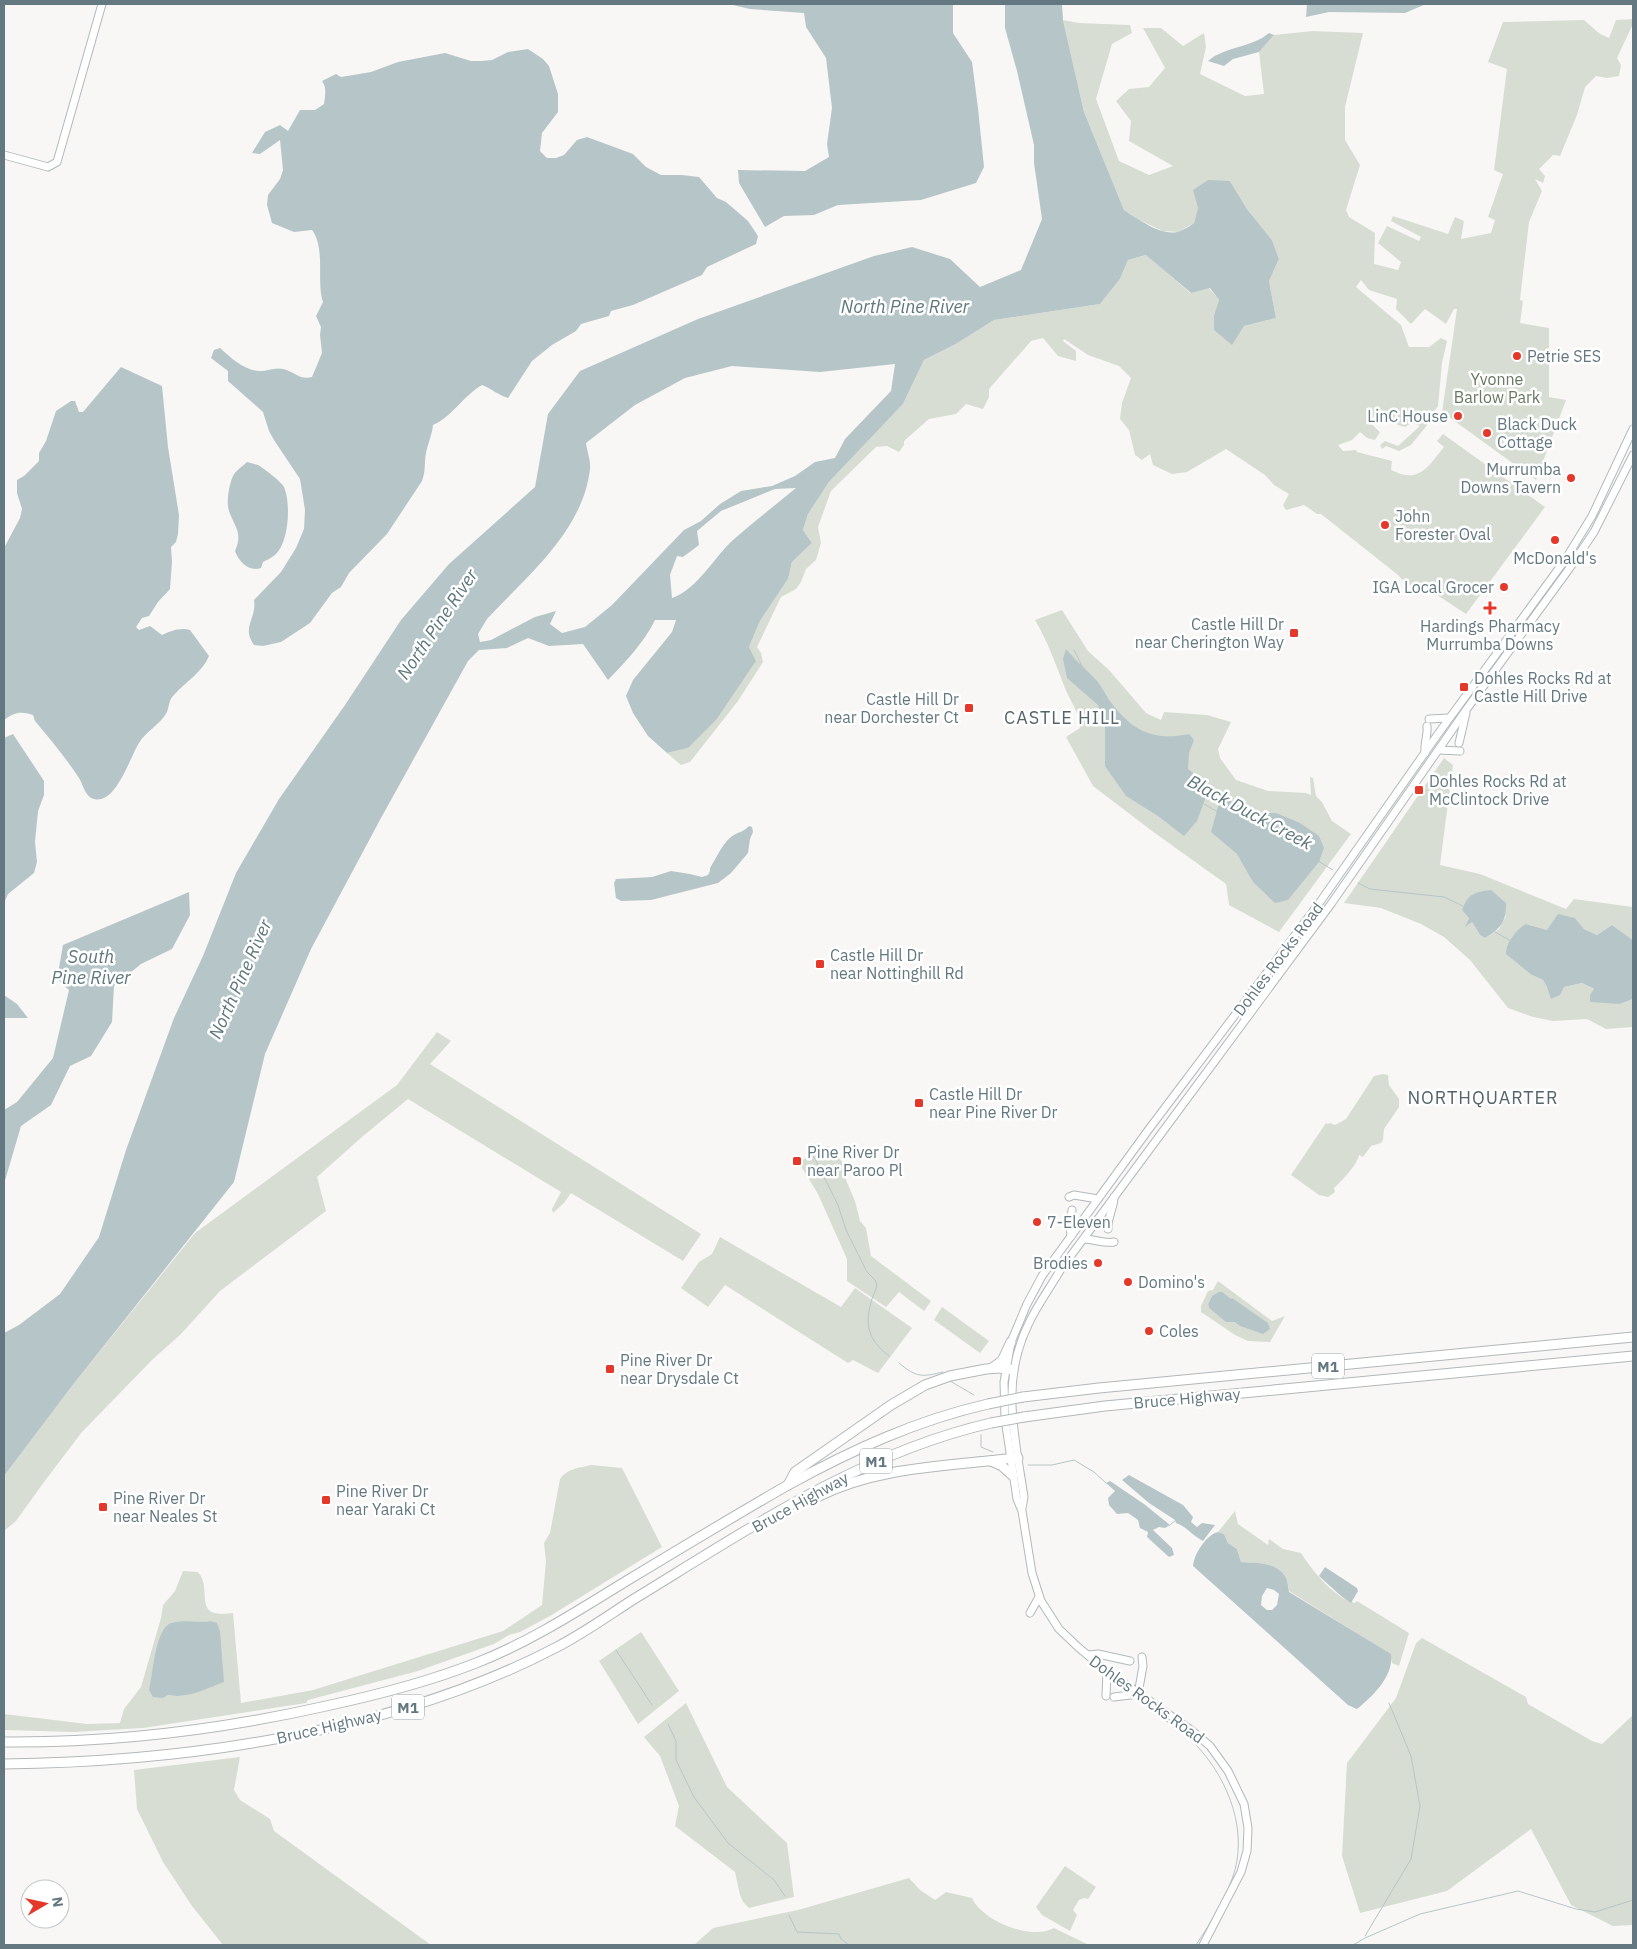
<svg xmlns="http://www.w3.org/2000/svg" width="1637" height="1949" viewBox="0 0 1637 1949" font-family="'IBM Plex Sans',sans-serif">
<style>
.green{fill:#d8ddd4;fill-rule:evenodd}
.water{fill:#b6c6c8;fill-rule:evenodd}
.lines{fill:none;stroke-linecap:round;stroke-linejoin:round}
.stream{stroke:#b6c6c8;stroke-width:1}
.secondary-casing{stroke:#b1b9bc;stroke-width:9}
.motorway-casing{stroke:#b2b7ba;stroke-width:11}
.secondary{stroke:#fff;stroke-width:7}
.motorway{stroke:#fff;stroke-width:9}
.motorway-bridge-casing{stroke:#b2b7ba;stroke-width:11;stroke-linecap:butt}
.motorway-bridge{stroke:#fff;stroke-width:9}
.poi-dot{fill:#e3382a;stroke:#fff;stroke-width:2}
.labels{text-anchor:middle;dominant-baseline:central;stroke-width:5;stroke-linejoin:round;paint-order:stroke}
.shield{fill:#fff;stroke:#92a0a6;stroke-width:1}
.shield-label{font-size:15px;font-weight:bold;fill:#637880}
.poi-label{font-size:16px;fill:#637880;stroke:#fff;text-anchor:start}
.park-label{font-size:16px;fill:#697862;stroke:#fff}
.street-label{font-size:16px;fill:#637880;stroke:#fff}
.water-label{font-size:18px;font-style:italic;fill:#5e777b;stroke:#fff}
.neighbourhood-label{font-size:18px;letter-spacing:1px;fill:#55656b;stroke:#fff}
</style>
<rect width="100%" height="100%" fill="#f8f7f5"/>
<g class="green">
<path d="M1633,19V24L1617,58L1621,65L1619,76L1607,78L1596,76L1585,87L1577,115L1560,156L1553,155L1539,169L1545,176L1543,183L1535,179L1542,191L1529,222L1520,300L1523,301L1520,323L1549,328V397L1566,400L1536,480L1442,412L1457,309H1454L1446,324L1425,309L1411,324L1396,309L1397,299L1369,290L1361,280L1356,287L1401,325L1409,347H1429L1441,338L1447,341L1442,363L1438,406L1431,416L1425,420L1428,424L1411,445L1399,451L1386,446L1382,449L1380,445L1385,441L1398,446L1420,426L1412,423L1405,427L1398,425L1378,413L1369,422L1380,432L1375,440L1367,438L1360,432L1352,440L1338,445L1343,451L1356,450L1357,452L1392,461L1391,470C1419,484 1427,468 1444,447L1437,441L1443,434L1545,507L1466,614L1431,591L1406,584L1398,575L1321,514H1317L1304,505L1286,510L1283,505L1289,494L1274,485L1265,475L1226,449L1187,472L1172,474L1153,465L1150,454L1142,460L1135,455L1129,430L1120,419L1122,403L1131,378L1119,366L1088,355L1064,339L1063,341L1076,351V361L1058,356L1043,338L1031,341L989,389V397L983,409L966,404L956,414L929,419L904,441V445L899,452L887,446L876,447L831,491L818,527L821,543L816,560L806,569L801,582L796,589L781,597L757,647L761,653L763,662L738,701L690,762L681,765L667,753L688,748L749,647L760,621L788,579L792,562L812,543L803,530L808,514L829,482L903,404L924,360L956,344L994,320L1100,304L1120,279L1128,260L1147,255L1190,293L1209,288L1219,300L1214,315L1231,344L1244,326L1276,318L1269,281L1279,259L1272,240L1247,209L1230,181L1198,209L1194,223L1178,232L1163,231L1139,220L1124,210L1084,112L1063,20L1079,23L1130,25L1132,33L1112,44L1096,99L1119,161L1149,175L1173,166L1129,141L1131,121L1116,101L1129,89L1149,87L1165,68L1143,28H1161L1183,46L1204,33L1206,47L1200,74L1245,96L1264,94L1259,52L1274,35L1313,31L1363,33L1345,107V140L1360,165L1346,210L1349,217L1375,233L1374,264L1398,270L1401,262L1378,243L1387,226L1419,241L1421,237L1391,221L1393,216L1448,234L1455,217L1464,221L1461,239L1491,233L1495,220L1488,217L1503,174L1494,170L1507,69L1488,62L1503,22L1584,20L1600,34L1609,38L1616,20Z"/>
<path d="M1062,610L1088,651L1109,670L1146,713L1161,720L1164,712L1207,715L1231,722L1218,749L1220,758L1236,780L1268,791L1306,793L1311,795L1310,777L1313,778L1316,796L1322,802L1332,821L1351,834L1279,932L1229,905L1226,884L1152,831L1093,786L1066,737L1080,728C1079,711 1071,703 1065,688C1056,665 1048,642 1035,620Z"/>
<path d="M1444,758L1453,765L1440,865L1480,874L1566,909L1574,899L1633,907V940L1612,925L1597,935L1584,929L1575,918L1547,930L1526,924L1532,975L1543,980L1547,987H1564L1582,983L1620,1004L1633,999V1027L1606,1029L1587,1019L1553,1021L1533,1017L1508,1008L1470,960L1444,937L1421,924L1381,908L1344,903ZM1506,916L1499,929L1485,938L1480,935L1472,922L1466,926L1469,918Z"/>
<path d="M437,1032L451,1041L430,1064L701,1234L683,1261L571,1193L564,1203L553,1213L552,1209L561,1192L408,1099L362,1137L317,1177L326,1211L220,1291L180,1335L153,1359L82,1432L44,1482L16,1521L4,1531V1476L72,1386L195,1233L397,1085Z"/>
<path d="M1383,1074L1388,1075L1389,1085L1399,1099V1107L1384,1129L1383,1140L1381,1143L1371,1146L1363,1157L1359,1155C1358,1164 1341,1182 1334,1188L1335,1192L1328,1197L1319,1195L1291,1175L1326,1123L1328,1124L1330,1123L1335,1125L1346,1119L1374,1076Z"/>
<path d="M828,1146L845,1165L846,1180L855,1201L860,1221L866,1228L871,1256L931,1301L924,1311L899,1292L886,1307L847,1281V1259L818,1194L799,1163L819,1148Z"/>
<path d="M720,1237L841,1307L855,1288L912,1328L878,1373L853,1360L848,1363L725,1285L708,1307L681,1288L699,1262L712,1254Z"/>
<path d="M1218,1281L1272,1321L1285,1316L1270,1342L1248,1341L1235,1335L1201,1312V1306L1208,1291L1213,1290ZM1212,1296L1231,1299L1240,1326L1209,1308L1208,1304Z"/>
<path d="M942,1307L989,1341L980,1353L934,1320Z"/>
<path d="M591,1465L622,1468L662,1547L550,1616L520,1632L509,1635L494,1644L418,1671L308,1700L306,1703L143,1728L73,1732L4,1730V1714L87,1724L120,1723L124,1709L141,1687L161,1618L163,1605L175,1591L183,1571L198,1572C214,1591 190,1619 233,1613L241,1703L313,1690L503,1631L542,1605L546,1561L544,1543L550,1533L560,1479C568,1468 579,1468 591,1465ZM210,1621L223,1682C205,1689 188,1699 168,1695L153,1675L160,1638L193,1622Z"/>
<path d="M1235,1511L1238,1524L1268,1545L1269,1539L1283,1549L1301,1553C1311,1569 1335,1599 1355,1603L1357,1601L1409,1633L1399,1666L1392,1663L1390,1654L1289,1591C1288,1587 1288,1580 1285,1576C1276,1562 1256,1563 1241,1562L1237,1549L1228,1543L1224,1534L1218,1532Z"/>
<path d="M641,1632L679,1691L638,1724L599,1661Z"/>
<path d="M1422,1638L1526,1697L1528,1704L1592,1741L1602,1744L1633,1715V1925L1613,1926L1571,1905L1531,1829L1447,1891L1360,1913L1342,1856L1347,1763L1396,1698L1416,1643Z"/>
<path d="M686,1703L727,1787L787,1843L794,1897L749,1908L743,1902L740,1895L735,1872L675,1826L679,1806L660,1756L644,1737Z"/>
<path d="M240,1757L234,1790L240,1800L270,1819L274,1831L431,1945H223L192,1906L163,1862L137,1809L134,1770Z"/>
<path d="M1065,1866L1096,1887L1088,1899L1084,1898L1079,1900L1073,1910L1077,1915L1070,1931L1042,1915L1036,1907Z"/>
<path d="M909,1878L920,1890L935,1900L946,1892L972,1898C982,1921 1032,1941 1054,1928L1089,1945H694L713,1928L798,1910Z"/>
</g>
<g class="water">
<path d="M728,4H953V33L972,62L978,108L984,167L976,183L921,200L838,205L814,215L784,216L765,227L739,183L738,170L805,171L829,157L827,144L832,108L826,58L806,27L804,13L750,9Z"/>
<path d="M1005,4H1062L1063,20L1084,112L1124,210C1138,219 1163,238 1180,231C1185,229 1190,226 1194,223L1198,208L1193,190L1208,180L1230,181L1247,209L1272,240L1279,259L1269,281L1276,318L1244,326L1232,345L1214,330V315L1219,300L1210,288L1191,293L1146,255L1128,260L1120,279L1100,304L994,320L956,344L924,360L903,404L829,482L808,514L803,530L812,543L792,562L788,579L760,621L749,647L756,661L716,720L688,748L667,753L648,736L633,713L626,696L633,680L672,632L676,620H655C644,643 625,662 608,680L583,644L549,646L528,638L507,648L479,650L468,661L381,818L311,949L265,1054L234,1182L72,1386L4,1476V1333L19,1325L60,1294L99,1237L126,1150L174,1018L203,956L236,873L279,799L345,705L401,620L449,564L535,487L548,414L580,371L698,319L874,256L912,247L950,259L980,287L1021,270L1042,219L1034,163V145L1017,71L1005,28ZM895,364L891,391L845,439L835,458L815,462L795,476L772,486L741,491L720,504L701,521L684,530L612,605L585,627L562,633L550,624L556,611L535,617L491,640L480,642L478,634L487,619C527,576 583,531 590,469C591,461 587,451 586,443L635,405L685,378L732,366L820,372ZM796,488C775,505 754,522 733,540C713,558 699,588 672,598L670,575L677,556L683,557L699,545L697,531L721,511L775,489Z"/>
<path d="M1307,4H1426L1405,13L1329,12L1306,17Z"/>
<path d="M1269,33L1274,35L1259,52L1233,59L1224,66L1208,61C1225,46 1252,48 1269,33Z"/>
<path d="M528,49L543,59L549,66L558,94V112L542,133L540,151L547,158H556L564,155L577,140L587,137L633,154L646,167L661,175H682L699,177L717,198L726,202L748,221L758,236L756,244L707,267L702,275L633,305L611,311L609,316L581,324L576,331L552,345L532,361L508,398C498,395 492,389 482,385C463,396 453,416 433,425C432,435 428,443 426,453C424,463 426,471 422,481L387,534L349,573L341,587L332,593L310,623L281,642L263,646L254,645C241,627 257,619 254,600L281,572L296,548L304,529L305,510L300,479L274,440L269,431L263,412L228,381V371L211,358L214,350L220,348C231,358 245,371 260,371C268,371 275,367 283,369C296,372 298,380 312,377L322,353L320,335L321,327L316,316L323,302C316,281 326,249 312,230L294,232L272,223L267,205L268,195L280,179L283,170L280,140L260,154L252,153L265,132L280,125L288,131L300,110H315L324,104C325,96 327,87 322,81L336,74L341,77L371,72L398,62L445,53L471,61H481L492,60L508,52Z"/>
<path d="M121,367L162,386L168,447L179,515L178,534L176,542L171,547L172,562L170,589L158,602L149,616L142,618L136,627L139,630L150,626L162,635C170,631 181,627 190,630L209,656C202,673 186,681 174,695C169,699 169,707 167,712C160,725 146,731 139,743C130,757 116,805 94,799C85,797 83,784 79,778C66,758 50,739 35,721L33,715C20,711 15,712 4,720V548L20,518L22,509L17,493V480L24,476L39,461V453L46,441L56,411L71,401H75L79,412H83Z"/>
<path d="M247,462C250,463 255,464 258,465C262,467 283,483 284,487C291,503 289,541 276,554C273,557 267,560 263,562L261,568C249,572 239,562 235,551C243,532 235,528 229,511C226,502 229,485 233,476C235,471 243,466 247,462Z"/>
<path d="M1066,649C1076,661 1088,671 1098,682C1103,689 1107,698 1113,705C1134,732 1155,741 1189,734L1194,740L1189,753L1188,769L1210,786L1197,821L1184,836L1158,816L1126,796L1105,766V727L1098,705L1067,678L1063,659Z"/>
<path d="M13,734L44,781V795L38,811L35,842L37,862L34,873L8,894L4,903V738Z"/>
<path d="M1224,798L1256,813H1276L1300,823L1319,836L1324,848L1319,862L1288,900L1275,903L1253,882L1237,854L1211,832L1219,803Z"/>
<path d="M749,826L752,827L753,832L750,839L748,853L731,873L718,883L651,900L621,901L616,898L614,883L616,879L652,877L671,871L690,874L702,877L708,875L710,871V868C716,859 722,844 731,837C738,831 741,834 749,826Z"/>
<path d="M1491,890L1506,903C1506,923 1501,928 1485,938L1480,935L1472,922L1465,927L1469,918L1462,910C1468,894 1474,892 1491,890Z"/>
<path d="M189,892L190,915L172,949L141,964L114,986L112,1022L91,1056L70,1066L51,1105L21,1126L4,1184V1110L17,1102L53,1058L69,990L57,979L63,945Z"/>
<path d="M1558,914L1575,918L1584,929L1597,935L1612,925L1633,940V999L1620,1004L1590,1002V995L1594,989L1582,983L1564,987L1560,995L1551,999L1547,987L1543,980L1532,975L1506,954C1506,942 1517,929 1526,924L1547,930Z"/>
<path d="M4,995L17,1004L28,1018H4Z"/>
<path d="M1219,1292H1222L1231,1299L1232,1298L1268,1323L1270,1329L1263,1334L1240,1326L1234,1322H1226L1209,1308L1208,1304L1212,1296Z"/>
<path d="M1129,1475L1183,1505L1193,1517L1191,1522L1197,1527L1202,1523L1215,1525L1203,1541C1193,1536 1187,1527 1176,1523L1175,1520L1149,1503L1122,1480Z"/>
<path d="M1110,1481L1144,1504L1170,1525L1165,1528L1159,1527L1153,1530L1172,1548L1174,1555L1169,1557L1147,1537L1148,1532L1140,1528L1138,1520L1128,1513L1117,1514L1109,1505L1108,1498L1115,1491L1106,1483Z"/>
<path d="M1218,1532L1224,1534L1228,1543L1237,1549L1241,1562C1256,1563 1276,1562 1285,1576C1288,1580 1288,1587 1289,1592L1391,1654C1394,1676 1373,1696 1357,1709L1348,1705L1193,1566C1194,1554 1206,1535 1218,1532ZM1267,1588L1274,1590L1279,1594L1277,1605L1272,1610H1267L1261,1605L1262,1596Z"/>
<path d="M1325,1567L1357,1588L1358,1591L1351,1603L1341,1596L1319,1576Z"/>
<path d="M210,1621L217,1623L220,1631L224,1682C205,1689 189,1699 168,1695L163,1698L153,1697L149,1690C153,1674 155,1629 171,1623C183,1619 198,1623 210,1621Z"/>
</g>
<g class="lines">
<g class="stream">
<path d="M1074,650L1084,670"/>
<path d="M1204,804L1218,812"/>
<path d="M1318,861L1333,870"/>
<path d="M1358,883L1370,889L1444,897L1463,906"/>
<path d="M1495,932L1511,941"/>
<path d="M811,1151L838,1205L846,1230L867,1272L875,1280L877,1284C876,1290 874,1294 872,1299C864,1325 868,1340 889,1356"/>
<path d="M899,1363C917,1378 922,1377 943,1372"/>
<path d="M950,1381L974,1395"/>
<path d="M981,1435V1447L993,1452"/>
<path d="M1028,1465H1052L1074,1460L1094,1472L1106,1483"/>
<path d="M1170,1525L1176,1520"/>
<path d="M616,1650L652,1705"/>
<path d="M1152,1711C1166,1721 1180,1730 1192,1741C1225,1773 1247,1824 1235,1870C1227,1897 1211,1922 1196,1945"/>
<path d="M668,1724L676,1741V1760L694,1797L728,1843L774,1880L785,1896"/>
<path d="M789,1915L797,1932L839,1934L841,1939L849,1945"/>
<path d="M1365,1936L1411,1859L1420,1806L1411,1756L1389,1703"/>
<path d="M1353,1945L1365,1938L1420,1914L1518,1891L1576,1909L1595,1912L1633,1900"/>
</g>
<g class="secondary-casing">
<g id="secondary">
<path d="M4,155L48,167L57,162L102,4"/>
<path d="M1429,719L1449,718"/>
<path d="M1459,743L1466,713"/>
<path d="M1439,750L1460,751"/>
<path d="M1425,753C1424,743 1428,735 1427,726"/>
<path d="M1069,1197L1074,1195L1098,1199"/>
<path d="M1108,1229C1107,1218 1114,1208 1114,1197"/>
<path d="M1071,1236L1070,1226L1072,1210"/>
<path d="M1084,1239C1094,1239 1104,1244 1114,1242"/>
<path d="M1022,1508L1024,1497C1015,1436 1000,1383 1028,1325C1037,1305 1050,1288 1061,1269L1331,904L1466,710L1569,569L1594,532L1633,455"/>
<path d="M1030,1613L1039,1597"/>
<path d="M1088,1655L1098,1654L1130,1661"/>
<path d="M1138,1694L1143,1666L1142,1657"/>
<path d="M1106,1696L1107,1671"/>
<path d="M1114,1697L1138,1694"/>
<path d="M1203,1945L1241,1872L1247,1851L1248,1828L1244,1804L1228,1771L1210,1746L1191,1730L1107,1671L1079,1648L1059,1629L1041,1601L1032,1573L1022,1511L1017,1499L1005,1419L1004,1382L1011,1342L1027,1304L1042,1276L1149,1129L1320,902L1438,734L1565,560L1592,516L1633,429"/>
</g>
</g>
<g class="motorway-casing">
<g id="motorway">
<path d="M992,1368L1002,1361L1011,1342"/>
<path d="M1023,1397L1099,1388L1633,1337"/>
<path d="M1024,1417L1105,1406L1633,1356"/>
<path d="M991,1461L1002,1466L1013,1476"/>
<path d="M788,1485L795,1472L891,1405L925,1385L950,1376L986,1369L999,1368L1013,1370"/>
<path d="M819,1496C872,1470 930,1467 987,1461C997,1461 1007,1458 1018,1458"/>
<path d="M4,1742C113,1743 220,1730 326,1706C377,1695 428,1682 476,1663C530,1642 579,1610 628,1580C681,1548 734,1516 788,1485C852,1450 917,1420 988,1404"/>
<path d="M4,1764C186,1762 395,1732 557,1647C584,1633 609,1615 634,1599C747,1530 860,1453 991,1423"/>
</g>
</g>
<use href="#secondary" class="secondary"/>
<use href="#motorway" class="motorway"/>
<g class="motorway-bridge-casing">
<g id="motorway-bridge">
<path d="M988,1404L1023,1397"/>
<path d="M991,1423L1024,1417"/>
</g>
</g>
<use href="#motorway-bridge" class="motorway-bridge"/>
</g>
<g class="poi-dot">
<circle cx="1517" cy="356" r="5"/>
<circle cx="1458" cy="416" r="5"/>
<circle cx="1487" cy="433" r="5"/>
<circle cx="1571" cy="478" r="5"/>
<circle cx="1385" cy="525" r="5"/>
<circle cx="1555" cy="540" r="5"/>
<circle cx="1504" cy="587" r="5"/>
<path d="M1487.5 600.5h5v5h5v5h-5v5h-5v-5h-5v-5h5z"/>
<rect x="1289" y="628" width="10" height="10" rx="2.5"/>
<rect x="1459" y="682" width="10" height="10" rx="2.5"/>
<rect x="964" y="703" width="10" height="10" rx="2.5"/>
<rect x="1414" y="785" width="10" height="10" rx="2.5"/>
<rect x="815" y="959" width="10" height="10" rx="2.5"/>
<rect x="914" y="1098" width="10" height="10" rx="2.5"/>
<rect x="792" y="1156" width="10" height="10" rx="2.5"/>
<circle cx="1037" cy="1222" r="5"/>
<circle cx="1098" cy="1263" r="5"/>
<circle cx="1128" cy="1282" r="5"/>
<circle cx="1149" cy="1331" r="5"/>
<rect x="605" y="1364" width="10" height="10" rx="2.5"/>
<rect x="321" y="1495" width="10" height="10" rx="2.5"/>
<rect x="98" y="1502" width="10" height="10" rx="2.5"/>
</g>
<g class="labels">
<g class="shield">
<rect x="1312" y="1353.5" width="32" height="25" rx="4"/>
<rect x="860" y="1448.5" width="32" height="25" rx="4"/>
<rect x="392" y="1694.5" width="32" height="25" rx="4"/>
</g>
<g class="shield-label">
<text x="1328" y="1366">M1</text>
<text x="876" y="1461">M1</text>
<text x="408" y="1707">M1</text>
</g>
<g class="poi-label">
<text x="1527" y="356">Petrie SES</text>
<text x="1448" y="416" text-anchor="end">LinC House</text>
<text x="1497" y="424">Black Duck<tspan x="1497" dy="18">Cottage</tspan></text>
<text x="1561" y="469" text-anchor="end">Murrumba<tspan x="1561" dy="18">Downs Tavern</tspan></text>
<text x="1395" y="516">John<tspan x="1395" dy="18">Forester Oval</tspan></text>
<text x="1555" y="558" text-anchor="middle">McDonald's</text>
<text x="1494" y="587" text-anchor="end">IGA Local Grocer</text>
<text x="1284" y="624" text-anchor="end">Castle Hill Dr<tspan x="1284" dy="18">near Cherington Way</tspan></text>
<text x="1490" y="626" text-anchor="middle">Hardings Pharmacy<tspan x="1490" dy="18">Murrumba Downs</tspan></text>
<text x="1474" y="678">Dohles Rocks Rd at<tspan x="1474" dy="18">Castle Hill Drive</tspan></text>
<text x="959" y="699" text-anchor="end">Castle Hill Dr<tspan x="959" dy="18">near Dorchester Ct</tspan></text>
<text x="1429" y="781">Dohles Rocks Rd at<tspan x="1429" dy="18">McClintock Drive</tspan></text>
<text x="830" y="955">Castle Hill Dr<tspan x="830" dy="18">near Nottinghill Rd</tspan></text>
<text x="929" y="1094">Castle Hill Dr<tspan x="929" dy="18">near Pine River Dr</tspan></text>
<text x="807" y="1152">Pine River Dr<tspan x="807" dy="18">near Paroo Pl</tspan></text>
<text x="1047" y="1222">7-Eleven</text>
<text x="1088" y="1263" text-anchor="end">Brodies</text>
<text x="1138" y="1282">Domino's</text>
<text x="1159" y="1331">Coles</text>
<text x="620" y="1360">Pine River Dr<tspan x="620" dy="18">near Drysdale Ct</tspan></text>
<text x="336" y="1491">Pine River Dr<tspan x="336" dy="18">near Yaraki Ct</tspan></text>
<text x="113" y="1498">Pine River Dr<tspan x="113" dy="18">near Neales St</tspan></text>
</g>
<g class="park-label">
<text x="1497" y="379">Yvonne<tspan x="1497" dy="18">Barlow Park</tspan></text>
</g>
<g class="street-label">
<text transform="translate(1278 959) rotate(-53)">Dohles Rocks Road</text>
<text transform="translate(1187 1398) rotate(-5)">Bruce Highway</text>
<text transform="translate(800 1502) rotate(-29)">Bruce Highway</text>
<text transform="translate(1147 1699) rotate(36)">Dohles Rocks Road</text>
<text transform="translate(329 1726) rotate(-13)">Bruce Highway</text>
</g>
<g class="water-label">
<text x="905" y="306">North Pine River</text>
<text transform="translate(437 624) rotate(-56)">North Pine River</text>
<text transform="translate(1250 812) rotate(28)">Black Duck Creek</text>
<text x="91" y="956">South<tspan x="91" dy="21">Pine River</tspan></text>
<text transform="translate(240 979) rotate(-66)">North Pine River</text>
</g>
<g class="neighbourhood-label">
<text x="1062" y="717">CASTLE HILL</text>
<text x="1483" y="1097">NORTHQUARTER</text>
</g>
</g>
<rect width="1637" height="1949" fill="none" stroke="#637880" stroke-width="10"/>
<g transform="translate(45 1904) rotate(81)"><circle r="24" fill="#ffffff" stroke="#c1c9cc"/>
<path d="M0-4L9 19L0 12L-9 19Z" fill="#e3382a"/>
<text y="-8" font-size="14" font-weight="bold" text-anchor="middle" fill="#637880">N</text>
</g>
</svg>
